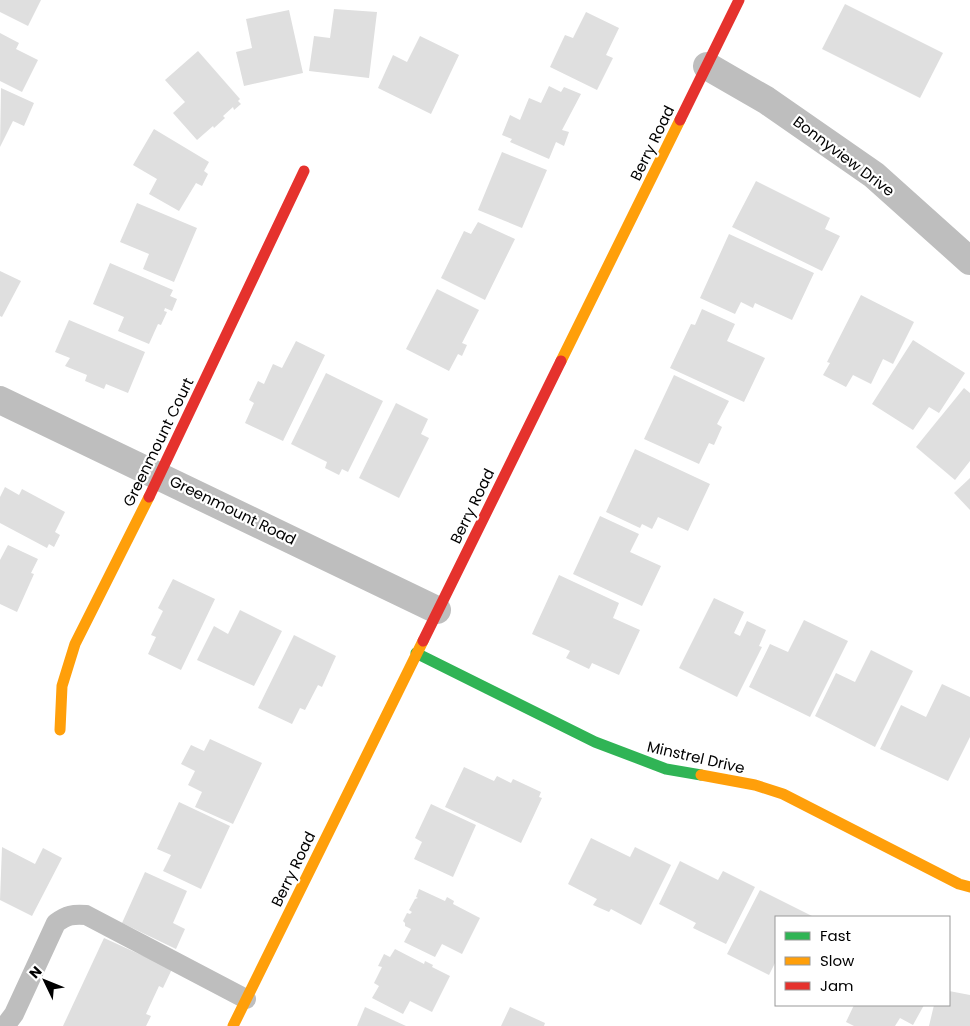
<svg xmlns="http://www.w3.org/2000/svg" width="970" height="1026" viewBox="0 0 970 1026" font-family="Poppins,sans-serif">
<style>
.building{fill:#dfdfdf}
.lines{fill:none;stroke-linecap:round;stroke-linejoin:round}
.lane{stroke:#bebebe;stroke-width:20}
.street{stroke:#bebebe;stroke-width:28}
.fast{stroke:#30b455;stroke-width:11}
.slow{stroke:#ff9f0a;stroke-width:11}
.jam{stroke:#e5322d;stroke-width:11}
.labels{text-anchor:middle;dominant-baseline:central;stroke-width:4.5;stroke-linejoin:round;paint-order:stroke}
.street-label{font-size:15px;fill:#000;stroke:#fff}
</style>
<rect width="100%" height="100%" fill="#fff"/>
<g class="building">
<path d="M0,0H41L28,26L0,12Z"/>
<path d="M845,4L943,53L920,98L822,49Z"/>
<path d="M334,9L377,12L369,78L309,71L314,36L330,38Z"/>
<path d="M289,10L303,73L244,86L236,52L252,48L246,19Z"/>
<path d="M586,12L619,28L606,55L613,58L597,90L550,67L565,35L573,38Z"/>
<path d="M0,33L19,43L16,49L38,60L22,92L0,81Z"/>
<path d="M420,36L459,55L431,114L378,88L393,55L407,62Z"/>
<path d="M198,51L240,99L238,101L241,104L234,110L233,107L223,116L225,118L214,128L213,126L197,140L173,113L185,102L165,80Z"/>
<path d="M549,86L561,92L564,87L581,94L562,130L569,132L564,146L556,142L549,159L510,142L512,139L502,135L510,115L520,120L529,98L541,103Z"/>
<path d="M1,88L34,103L24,126L13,121L0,147Z"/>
<path d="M154,129L209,162L204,171L208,174L202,186L196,183L179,211L149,194L157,179L133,165Z"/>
<path d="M502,152L547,170L522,228L478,210Z"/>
<path d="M756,181L830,218L825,229L840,236L822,271L732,227Z"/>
<path d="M137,203L197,228L174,282L143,269L149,254L120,242Z"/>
<path d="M478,222L515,239L485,300L441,278L464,231L471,234Z"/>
<path d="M729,234L814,273L792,320L755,303L753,308L741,302L735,314L700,298Z"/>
<path d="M110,263L173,290L170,296L177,299L172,311L165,308L164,311L167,312L161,325L158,324L149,344L118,331L124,317L93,304Z"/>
<path d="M0,271L21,281L2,317L0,316Z"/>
<path d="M437,289L479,310L462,343L467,345L462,356L458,354L449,371L406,349Z"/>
<path d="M861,295L914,322L893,364L883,359L871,384L853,375L846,387L823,375L830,363L827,362Z"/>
<path d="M702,309L735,324L727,341L765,358L744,402L670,368L691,324L695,325Z"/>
<path d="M69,320L145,352L128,393L106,384L104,389L85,381L87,375L65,366L70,358L55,352Z"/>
<path d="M913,340L965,373L939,413L929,407L913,430L872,404Z"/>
<path d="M296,341L325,355L283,441L245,423L254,403L249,400L258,381L264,384L273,364L282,368Z"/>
<path d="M326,373L383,401L348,472L342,469L339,475L325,468L327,462L291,444Z"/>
<path d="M674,375L729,401L717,424L722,427L714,445L709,443L699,464L644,439Z"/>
<path d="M964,388L970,393V461L955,480L916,447Z"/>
<path d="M396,403L428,419L421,434L429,438L399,498L359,478Z"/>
<path d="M635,449L710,484L688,531L658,517L652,529L642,524L640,528L606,512Z"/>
<path d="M970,478V510L954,493Z"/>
<path d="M5,487L19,495L22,489L65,512L55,532L60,535L54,547L49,544L47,548L0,523V497Z"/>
<path d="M600,516L639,534L630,552L661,566L642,606L573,574Z"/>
<path d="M8,545L38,559L31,573L34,574L17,612L0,604V560Z"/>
<path d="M559,575L619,603L613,618L640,630L619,675L592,663L589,669L566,658L570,651L532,634Z"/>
<path d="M173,579L215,599L181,670L148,654L156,637L151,635L163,611L158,608Z"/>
<path d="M714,598L744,612L734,633L740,636L747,621L766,630L759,646L762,647L737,697L679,668Z"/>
<path d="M240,610L282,631L254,686L197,660L214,626L228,634Z"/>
<path d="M804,620L848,641L810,717L749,687L770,644L788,652Z"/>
<path d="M294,635L336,656L322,687L318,685L305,710L300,708L292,724L258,708Z"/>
<path d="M871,650L913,671L875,747L815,716L836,673L855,682Z"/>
<path d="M942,684L970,697V737L948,781L880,749L901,705L926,717Z"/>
<path d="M210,739L262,763L233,824L195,807L202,792L188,785L195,771L181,764L191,745L204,751Z"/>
<path d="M464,767L494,781L497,776L511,783L513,779L541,792L539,797L542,798L521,843L445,807Z"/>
<path d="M179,802L230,826L201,889L163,871L171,855L157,849Z"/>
<path d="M431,804L476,825L453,877L414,859L422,842L415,838Z"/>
<path d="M591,838L630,857L635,847L671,865L641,925L611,909L609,912L593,905L597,899L568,884Z"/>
<path d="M2,847L35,864L43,848L62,858L32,916L0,900Z"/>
<path d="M680,861L718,880L723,871L755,887L726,944L693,928L696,923L659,904Z"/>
<path d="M145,872L187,891L173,923L185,929L176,949L122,923Z"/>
<path d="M419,889L445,901L447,897L454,901L453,904L480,918L462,954L442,944L435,957L404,942L411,929L405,926V923L403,921L407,913L410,914L412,912L409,910L415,899L418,898L416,897Z"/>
<path d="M760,890L814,917H776V961L769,975L727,954Z"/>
<path d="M104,938L172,969L163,988L159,986L146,1014L151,1016L146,1026H63Z"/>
<path d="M395,949L424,964L425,961L433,965L432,967L450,976L432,1012L410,1001L403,1014L372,998L379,986L374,983L382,967L378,966L384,954L390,957Z"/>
<path d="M949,991L970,995V1026H929L934,1005H949Z"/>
<path d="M854,1005H924L913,1025L900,1018L895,1026H854L846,1022Z"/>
<path d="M365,1007L406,1026H357Z"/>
<path d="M510,1007L545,1023L544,1026H501Z"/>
</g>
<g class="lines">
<path class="lane" d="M5,1026L14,1014L56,923C67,915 73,914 86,915L246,999"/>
<g class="street">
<path d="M707,66L766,100L874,175L970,261"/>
<path d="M0,400L437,610"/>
</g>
<path class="fast" d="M416,653L595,742L666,769L701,775"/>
<g class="slow">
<path d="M561,361L680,120"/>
<path d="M60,730L62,686L75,644L149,497"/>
<path d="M701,775L755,785L783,794L959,884L970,887"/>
<path d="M233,1026L423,641"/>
</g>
<g class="jam">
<path d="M680,120L739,0"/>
<path d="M149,497L304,171"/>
<path d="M423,641L561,361"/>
</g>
</g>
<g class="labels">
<g class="street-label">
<text transform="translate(652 143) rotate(-64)">Berry Road</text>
<text transform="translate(844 156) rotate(37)">Bonnyview Drive</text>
<text transform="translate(158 442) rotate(-64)">Greenmount Court</text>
<text transform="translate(472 506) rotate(-64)">Berry Road</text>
<text transform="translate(233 510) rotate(26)">Greenmount Road</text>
<text transform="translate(696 757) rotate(13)">Minstrel Drive</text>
<text transform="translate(293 869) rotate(-64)">Berry Road</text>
</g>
</g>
<rect x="775" y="916" width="175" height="90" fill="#ffffff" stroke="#999999"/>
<rect x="785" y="932" width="25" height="8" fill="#30b455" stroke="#999999"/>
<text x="820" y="941" font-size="15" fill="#000000">Fast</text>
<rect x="785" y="957" width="25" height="8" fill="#ff9f0a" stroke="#999999"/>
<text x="820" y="966" font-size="15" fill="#000000">Slow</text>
<rect x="785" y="982" width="25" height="8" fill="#e5322d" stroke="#999999"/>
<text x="820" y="991" font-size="15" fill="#000000">Jam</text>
<g transform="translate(45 981) rotate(313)" stroke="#ffffff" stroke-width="4" paint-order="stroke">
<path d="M0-4L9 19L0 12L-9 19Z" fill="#000000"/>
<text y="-8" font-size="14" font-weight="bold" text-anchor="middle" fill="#000000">N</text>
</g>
</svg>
